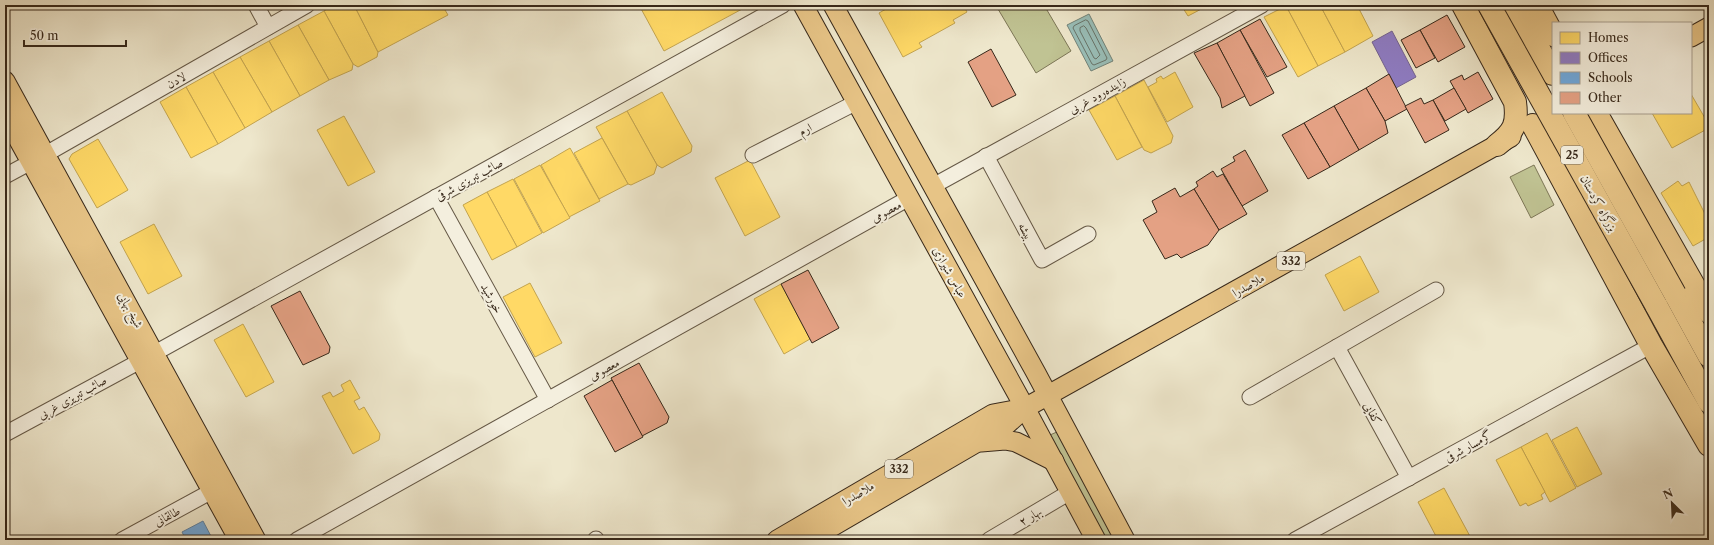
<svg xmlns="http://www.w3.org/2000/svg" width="1714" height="545" viewBox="0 0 1714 545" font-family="'Libre Caslon Text',Amiri,serif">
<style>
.green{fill:#c0c393;stroke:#7c7656}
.water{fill:#99bfb9;stroke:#728379}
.homes{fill:#ffd966;stroke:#c3a44f}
.offices{fill:#8e7cc3;stroke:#746390}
.schools{fill:#6fa8dc;stroke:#5e82a2}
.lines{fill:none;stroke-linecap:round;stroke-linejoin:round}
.shore{stroke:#68746a;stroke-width:1}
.building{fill:#e4a184;stroke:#37281a}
.minor-casing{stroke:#655846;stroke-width:17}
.major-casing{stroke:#37281a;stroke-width:21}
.highway-casing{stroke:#37281a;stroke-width:24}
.minor{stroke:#f4efde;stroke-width:15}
.major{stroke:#e7c486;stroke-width:19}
.highway{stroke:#e7c486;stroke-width:22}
.highway-bridge-casing{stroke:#37281a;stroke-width:24;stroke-linecap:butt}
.highway-bridge{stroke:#e7c486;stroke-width:22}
.labels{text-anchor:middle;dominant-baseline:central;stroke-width:4;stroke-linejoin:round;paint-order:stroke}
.shield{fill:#f4efde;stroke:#706455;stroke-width:1}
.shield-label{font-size:11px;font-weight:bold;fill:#37281a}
.street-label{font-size:12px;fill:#37281a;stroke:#f4efde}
</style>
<rect width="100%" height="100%" fill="#eee7cc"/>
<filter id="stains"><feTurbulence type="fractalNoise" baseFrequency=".005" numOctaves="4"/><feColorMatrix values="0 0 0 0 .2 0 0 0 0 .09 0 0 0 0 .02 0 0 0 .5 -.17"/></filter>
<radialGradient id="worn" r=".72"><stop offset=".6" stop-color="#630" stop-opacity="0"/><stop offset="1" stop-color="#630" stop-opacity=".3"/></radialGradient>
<g class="green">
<path d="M1004,5H1044L1071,51L1036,73L998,9Z"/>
<path d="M1534,165L1554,205L1531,218L1510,177Z"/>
<path d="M1059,431L1118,540H1104L1052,441L1050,435Z"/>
</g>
<path class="water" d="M1089,14L1113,61L1091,71L1067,25Z"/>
<g class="homes">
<path d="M5,5H20L5,12Z"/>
<path d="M334,5H354L378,52L377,57L358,67L353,64L324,11Z"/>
<path d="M354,5H442L448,15L378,52Z"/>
<path d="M639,5H742L744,8L664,51Z"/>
<path d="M893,5H963L967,12L953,20L955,23L919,43L922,47L903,57L879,13Z"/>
<path d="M1181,5H1209L1188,16Z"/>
<path d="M1287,5H1320L1345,52L1318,66L1286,6Z"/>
<path d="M1320,5H1357L1373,36L1345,52Z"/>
<path d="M1286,6L1318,66L1298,77L1264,17Z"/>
<path d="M324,11L353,64L352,70L329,80L298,25Z"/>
<path d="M298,25L329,80L300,96L269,41Z"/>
<path d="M269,41L300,96L272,112L240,57Z"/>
<path d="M240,57L272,112L245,128L213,72Z"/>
<path d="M213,72L245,128L218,144L186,87Z"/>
<path d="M1175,72L1193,107L1167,122L1148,87L1157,82L1156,79L1161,76L1163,79Z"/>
<path d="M1144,80L1173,136L1171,143L1151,153L1144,150L1115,96Z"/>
<path d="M186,87L218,144L191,158L160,102Z"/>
<path d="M662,92L692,146L691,152L662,168L657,165L627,111Z"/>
<path d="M1691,94L1709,125V128L1672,148L1652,113H1691Z"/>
<path d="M1115,96L1142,147L1117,160L1089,110Z"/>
<path d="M627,111L657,165L654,174L631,185L628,184L596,127Z"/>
<path d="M344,116L375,172L348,186L317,130Z"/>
<path d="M602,138L628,184L599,199L574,153Z"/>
<path d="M98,139L128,190L97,208L69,159L72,154Z"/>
<path d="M570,148L600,201L569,217L541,165Z"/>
<path d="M750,160L780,217L745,236L715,178Z"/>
<path d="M540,165L570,218L543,233L514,179Z"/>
<path d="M513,179L542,233L517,247L487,192Z"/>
<path d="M1678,181L1682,186L1689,182L1709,222V237L1693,246L1661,193Z"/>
<path d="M487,192L517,247L492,260L463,205Z"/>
<path d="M154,224L182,276L148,294L120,242Z"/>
<path d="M1360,256L1379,292L1344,311L1325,275Z"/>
<path d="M530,283L562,343L535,357L503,297Z"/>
<path d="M781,284L810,339L784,354L754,299Z"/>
<path d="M243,324L274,382L246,397L214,340Z"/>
<path d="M350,380L360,398L354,401L359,410L364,407L380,434L379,440L353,454L322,396L330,392L333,397L344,391L341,385Z"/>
<path d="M1577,427L1602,474L1577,487L1552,440Z"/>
<path d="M1547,433L1576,488L1550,502L1521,447Z"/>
<path d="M1521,447L1545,492L1541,495L1543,499L1528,506L1526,503L1520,506L1496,460Z"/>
<path d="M1444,488L1472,540H1438L1418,502Z"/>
</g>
<path class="offices" d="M1392,31L1416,77L1396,88L1372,42Z"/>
<path class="schools" d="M203,521L213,540H186L182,532Z"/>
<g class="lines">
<g class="shore">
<path d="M1086,20L1088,21L1107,58L1106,60L1094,65L1092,64L1073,28L1074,26Z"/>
<path d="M1084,26L1086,28L1100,55L1096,59L1094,58L1080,31V28Z"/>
</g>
</g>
<g class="building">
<path d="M1447,15L1465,47L1438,62L1420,30Z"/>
<path d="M1260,19L1287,67L1267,77L1240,30Z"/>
<path d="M1240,30L1274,93L1250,106L1217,43Z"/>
<path d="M1420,30L1435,58L1416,68L1401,40Z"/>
<path d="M1217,43L1245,96L1222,108L1220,98L1194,53Z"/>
<path d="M991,49L1016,95L992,107L968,62Z"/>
<path d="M1478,72L1493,99L1468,113L1450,81L1462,75L1464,80Z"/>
<path d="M1389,74L1407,109L1385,121L1366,88Z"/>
<path d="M1366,88L1385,121L1388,133L1359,150L1334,106Z"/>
<path d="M1454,88L1466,109L1445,121L1433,100Z"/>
<path d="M1421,98L1424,104L1433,100L1449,130L1425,143L1405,106Z"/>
<path d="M1334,106L1359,150L1330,167L1304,123Z"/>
<path d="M1304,123L1330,167L1308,179L1282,135Z"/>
<path d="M1245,150L1268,191L1242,206L1221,169L1235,161L1233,157Z"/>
<path d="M1213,171L1217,177L1223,174L1247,214L1219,230L1194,189L1198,186L1196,182Z"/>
<path d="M1175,188L1180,197L1194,189L1219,230L1208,245L1181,258L1177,254L1165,259L1143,220L1157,212L1152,201Z"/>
<path d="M808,270L839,328L812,343L781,284Z"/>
<path d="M300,291L330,347L329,353L303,365L271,306Z"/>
<path d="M639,363L669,417L667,423L642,436L611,378Z"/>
<path d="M612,380L643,437L615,452L584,396Z"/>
</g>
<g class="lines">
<g class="minor-casing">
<g id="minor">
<path d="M256,5L268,27"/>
<path d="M46,154L307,5"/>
<path d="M753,155L857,102"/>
<path d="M986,156L1042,260L1088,234"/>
<path d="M5,176L31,162"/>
<path d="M933,186L1262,5"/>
<path d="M436,197L548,400"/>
<path d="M1337,347L1409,478"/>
<path d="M1250,397L1436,290"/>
<path d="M5,434L155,353L783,5"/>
<path d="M122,540L212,491"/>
<path d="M297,540L909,198"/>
<path d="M595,540L596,539"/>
<path d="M989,540L1070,492"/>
<path d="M1295,540L1641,351"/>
</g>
</g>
<g class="major-casing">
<g id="major">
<path d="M803,5L1025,408L1096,540"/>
<path d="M833,5L1036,373L1125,540"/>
<path d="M1691,37L1709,27"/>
<path d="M5,81L256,540"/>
<path d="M5,115L239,540"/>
<path d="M981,442L1005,440L1016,442L1054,461"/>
<path d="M777,540L993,414L1025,408"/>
<path d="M809,540L1005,426L1025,408L1511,137"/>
</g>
</g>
<g class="highway-casing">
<g id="highway">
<path d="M1463,5L1515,102C1518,124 1514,132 1497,145"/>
<path d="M1514,5L1553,74"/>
<path d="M1537,5L1553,35"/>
<path d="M1596,113L1709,312"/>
<path d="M1533,125L1651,345L1709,445"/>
<path d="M1675,294L1709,356"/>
<path d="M1656,305L1709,402"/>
</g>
</g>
<use href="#minor" class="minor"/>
<use href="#major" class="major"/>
<use href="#highway" class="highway"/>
<g class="highway-bridge-casing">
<g id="highway-bridge">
<path d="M1489,5L1656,305"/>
<path d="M1574,113L1675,294"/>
</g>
</g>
<use href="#highway-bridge" class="highway-bridge"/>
</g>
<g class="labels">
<g class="shield">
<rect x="1561" y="146" width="22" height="18" rx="3"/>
<rect x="1277" y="252" width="28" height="18" rx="3"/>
<rect x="885" y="460" width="28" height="18" rx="3"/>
</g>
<g class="shield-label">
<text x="1572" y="155">25</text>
<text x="1291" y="261">332</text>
<text x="899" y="469">332</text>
</g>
<g class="street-label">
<text transform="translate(176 80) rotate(-30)">لادن</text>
<text transform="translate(1097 95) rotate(-29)">زاینده‌رود غربی</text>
<text transform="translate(805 129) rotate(-27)">ارم</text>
<text transform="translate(469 179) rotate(-29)">صائب تبریزی شرقی</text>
<text transform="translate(1599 203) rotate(61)">بزرگراه کردستان</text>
<text transform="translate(886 211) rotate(-29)">معصومی</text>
<text transform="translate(1026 231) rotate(62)">بیشه</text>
<text transform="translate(950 272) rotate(61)">عباس شیرازی</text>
<text transform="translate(1248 285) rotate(-29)">ملاصدرا</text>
<text transform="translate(492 298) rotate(61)">خورشید</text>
<text transform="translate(131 310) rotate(61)">شیخ بهایی</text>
<text transform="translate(604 369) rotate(-29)">معصومی</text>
<text transform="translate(72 397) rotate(-29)">صائب تبریزی غربی</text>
<text transform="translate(1373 413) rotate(61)">کفایی</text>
<text transform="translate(1468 446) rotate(-29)">گرمسار شرقی</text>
<text transform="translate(858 493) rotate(-30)">ملاصدرا</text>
<text transform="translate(167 516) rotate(-28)">طالقانی</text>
<text transform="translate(1030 516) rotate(-31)">بهار ۲</text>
</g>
</g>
<rect width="1714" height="545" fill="none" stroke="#eee7cc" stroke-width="20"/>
<rect x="6" y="6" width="1702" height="533" fill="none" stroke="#37281a" stroke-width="2"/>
<rect x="10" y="10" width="1694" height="525" fill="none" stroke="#37281a"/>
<rect x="1552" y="22" width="140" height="92" fill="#f4efde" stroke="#a89f90"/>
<rect x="1560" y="32" width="20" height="12" fill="#ffd966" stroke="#a89f90"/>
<text x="1588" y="42" font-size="12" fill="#37281a">Homes</text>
<rect x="1560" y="52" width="20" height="12" fill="#8e7cc3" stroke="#a89f90"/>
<text x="1588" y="62" font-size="12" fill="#37281a">Offices</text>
<rect x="1560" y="72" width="20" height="12" fill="#6fa8dc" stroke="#a89f90"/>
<text x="1588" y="82" font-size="12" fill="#37281a">Schools</text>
<rect x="1560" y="92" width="20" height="12" fill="#e4a184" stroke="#a89f90"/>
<text x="1588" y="102" font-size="12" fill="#37281a">Other</text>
<g transform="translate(1672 503) rotate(336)" stroke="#f4efde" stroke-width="3" paint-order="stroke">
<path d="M0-3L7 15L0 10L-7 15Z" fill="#37281a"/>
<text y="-6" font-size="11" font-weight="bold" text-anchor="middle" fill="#37281a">N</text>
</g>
<path d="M24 40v6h102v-6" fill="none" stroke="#37281a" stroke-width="2"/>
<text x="30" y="40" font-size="12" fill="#37281a" stroke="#f4efde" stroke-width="3" paint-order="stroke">50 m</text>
<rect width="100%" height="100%" filter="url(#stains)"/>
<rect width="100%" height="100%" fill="url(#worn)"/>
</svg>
